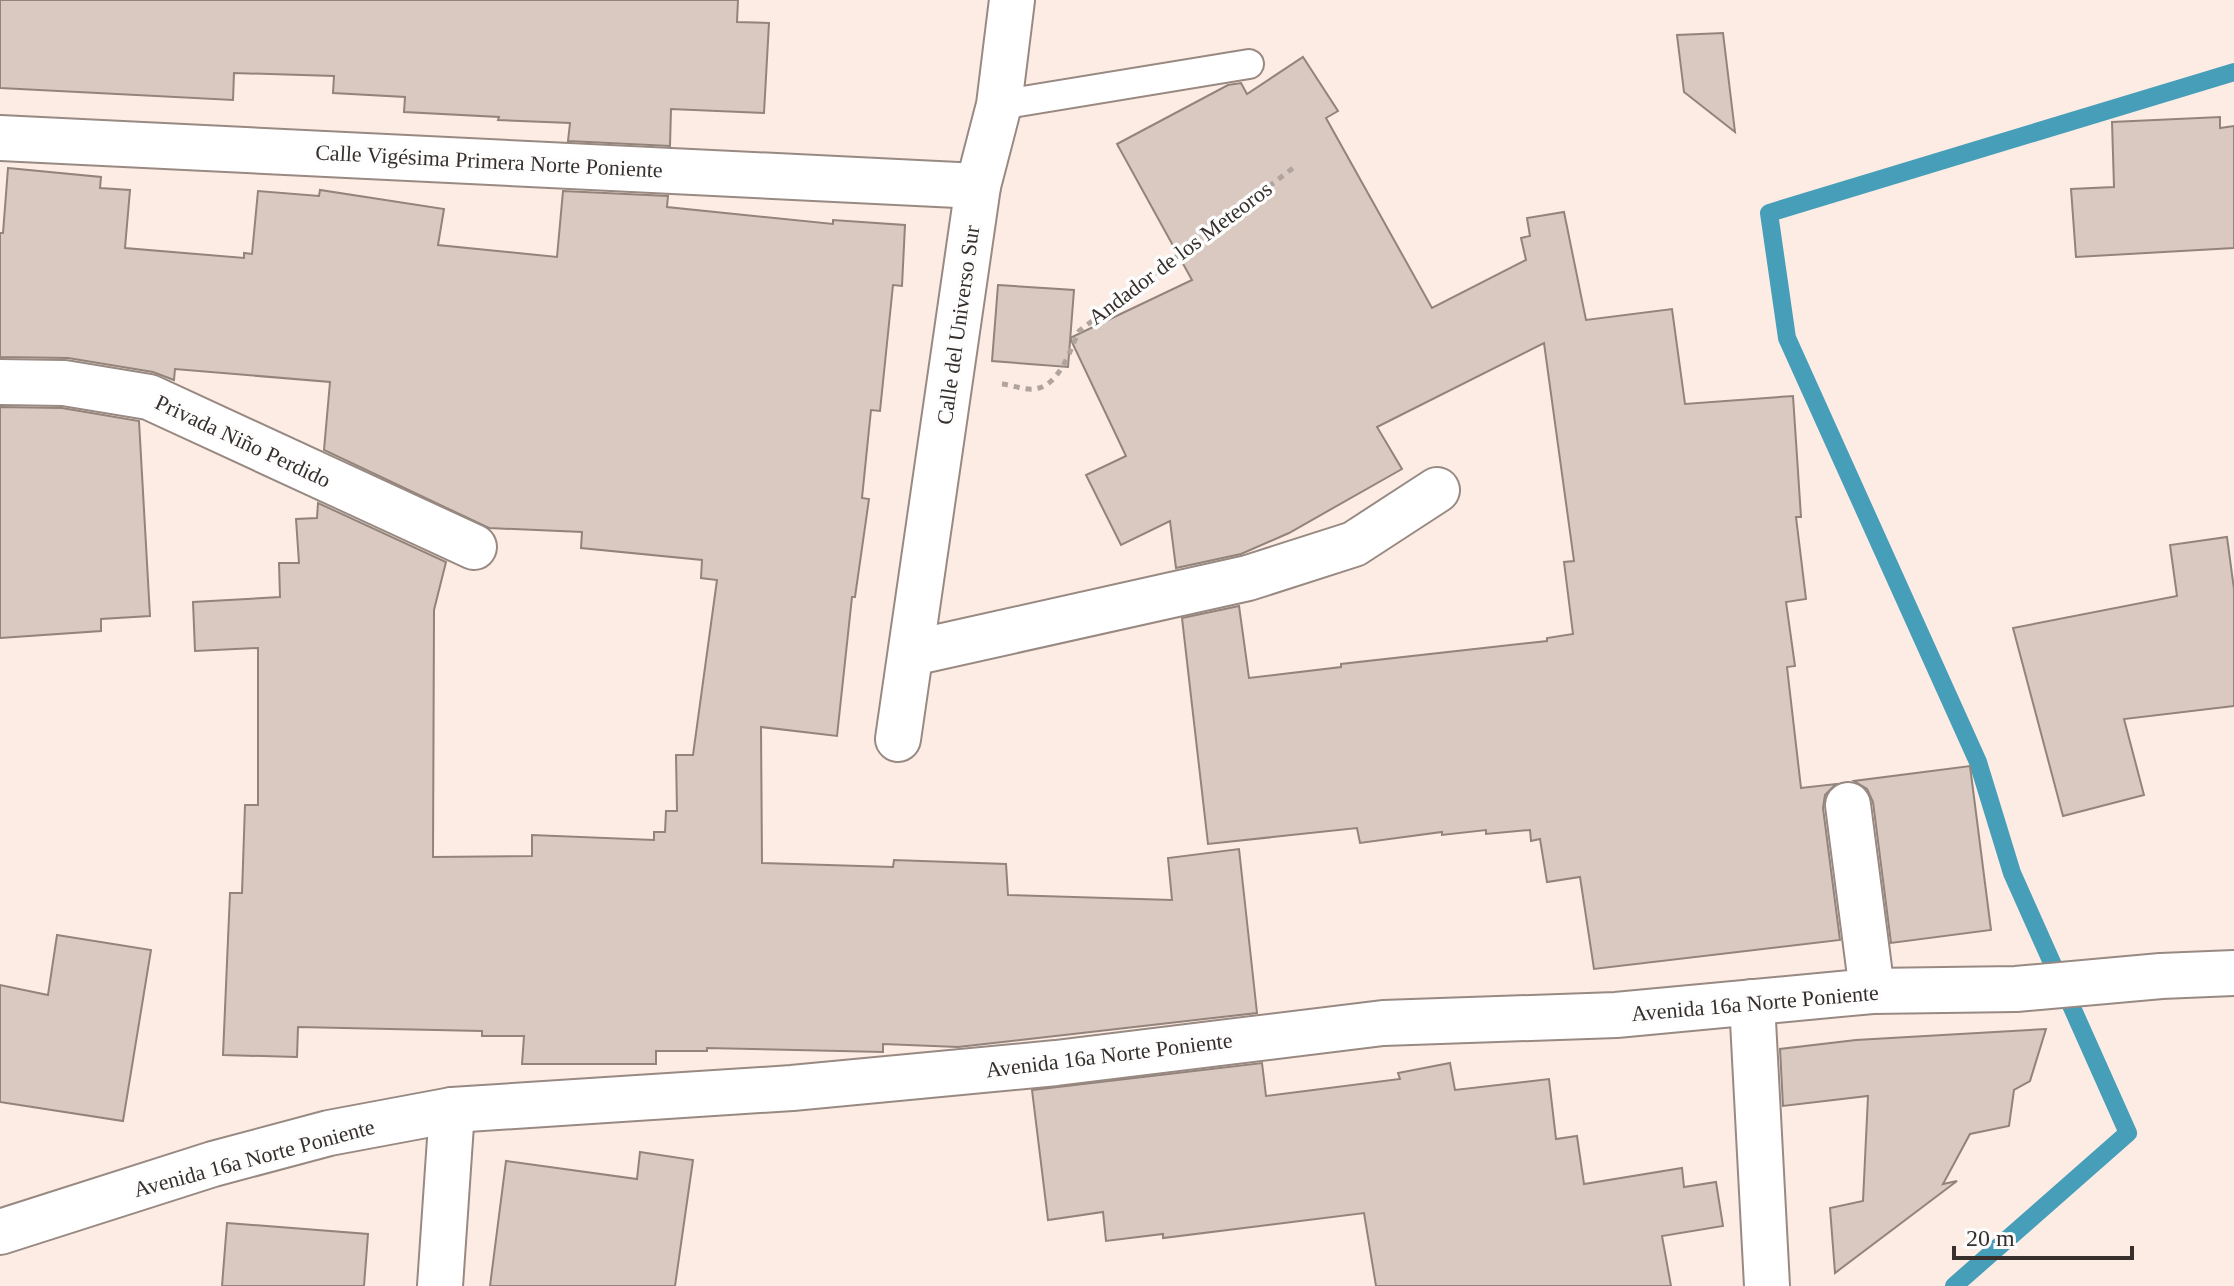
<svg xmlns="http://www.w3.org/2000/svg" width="2234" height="1286" viewBox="0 0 2234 1286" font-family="Georgia,serif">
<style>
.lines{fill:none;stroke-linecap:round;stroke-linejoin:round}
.stream{stroke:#469eb9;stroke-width:18}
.building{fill:#d9c9c1;stroke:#92837b;stroke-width:2}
.lane-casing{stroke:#988982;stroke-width:32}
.street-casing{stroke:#988982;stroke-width:48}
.secondary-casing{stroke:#988982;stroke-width:48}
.path{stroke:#b0a49e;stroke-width:5;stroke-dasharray:6 6;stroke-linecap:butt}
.lane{stroke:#fff;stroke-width:28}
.street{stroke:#fff;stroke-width:44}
.secondary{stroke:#fff;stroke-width:44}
.labels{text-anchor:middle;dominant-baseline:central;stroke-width:7;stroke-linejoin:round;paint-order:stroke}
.street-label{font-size:22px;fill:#362f2c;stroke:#fdfdfd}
</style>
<rect width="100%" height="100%" fill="#fcece4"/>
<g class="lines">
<path class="stream" d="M1954,1286L2128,1133L2012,873L1978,762L1787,338L1769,213L2234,72"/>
</g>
<g class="building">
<path d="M0,0H738L737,22L769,23L764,113L671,109L670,146L568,141L570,123L498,120L499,117L404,112L405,97L333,93L334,76L234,73L233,100L0,88Z"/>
<path d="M1723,33L1735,132L1684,92L1677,35Z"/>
<path d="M1303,57L1338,111L1326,118L1432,308L1526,260L1521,238L1530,236L1527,218L1564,212L1586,320L1672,309L1685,404L1793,396L1801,517H1796L1806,599L1786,602L1795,666L1787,667L1801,788L1836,784L1825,795L1823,808L1840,940L1594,969L1580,877L1547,882L1540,839L1531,841L1530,830L1486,834V830L1442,835V832L1360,843L1357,828L1208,844L1182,618L1239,606L1249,678L1341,667V664L1547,641V638L1573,634L1564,562L1574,561L1544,343L1377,427L1402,469L1289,533L1241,554L1176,568L1170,521L1121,545L1086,475L1126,456L1070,338L1192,280L1117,144L1228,85L1241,83L1247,94Z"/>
<path d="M2220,117V128L2234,126V248L2076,257L2071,189L2114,187L2112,122Z"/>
<path d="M8,168L101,177L100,188L130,190L125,248L244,258V253L252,254L258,191L319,196L320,190L444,209L438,245L557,257L563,191L668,196L667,207L833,224V220L905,225L902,286L893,285L880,411L871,410L862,498L869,499L855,597H852L837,736L761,727L762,863L893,867L894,860L1006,864L1008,895L1172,900L1168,858L1239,849L1257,1013L958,1047L883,1044V1052L707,1048V1051H656V1064H522L524,1036H482V1031L298,1027L297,1057L223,1055L230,893H242L245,805H258V648L195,651L193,602L280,597L279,563H299L296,519L317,518L318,503L446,562L434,610L433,857L532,856V835L654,840V832H665L666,811H677L676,755H693L717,580L701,578L702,560L581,548L582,532L489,528L324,450L330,382L175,369L174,380L153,372L68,358L0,357V233H3Z"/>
<path d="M998,285L1074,290L1068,367L992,361Z"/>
<path d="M0,407L62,408L139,421L150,616L101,619V631L0,638Z"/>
<path d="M2227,537L2234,589V706L2124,719L2144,795L2063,816L2013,628L2177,596L2170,545Z"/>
<path d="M1970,766L1991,930L1891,943L1873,802L1867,789L1854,781Z"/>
<path d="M57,935L151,950L123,1121L0,1102V985L48,995Z"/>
<path d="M2046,1029L2030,1081L2014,1090L2009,1126L1970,1134L1943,1184L1957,1181L1835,1273L1830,1208L1863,1201L1868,1096L1783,1106L1780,1049L1856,1040Z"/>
<path d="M1262,1063L1266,1096L1400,1079L1398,1073L1450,1063L1455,1090L1549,1079L1556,1139L1577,1136L1584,1184L1682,1168L1684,1187L1716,1182L1723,1226L1662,1236L1671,1286H1376L1364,1213L1163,1238V1234L1106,1241L1103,1212L1048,1220L1032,1090Z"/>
<path d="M640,1152L693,1160L675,1286H490L506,1161L637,1179Z"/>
<path d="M227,1223L368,1234L364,1286H222Z"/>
</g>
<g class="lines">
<g class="lane-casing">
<path id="lane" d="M999,105L1249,64"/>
</g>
<g class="street-casing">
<g id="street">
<path d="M0,138L978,186"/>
<path d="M0,382L64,383L149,397L474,547"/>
<path d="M912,653L1248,578L1354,544L1437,490"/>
<path d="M898,739L978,186L999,105L1012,0"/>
<path d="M1848,805L1872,991"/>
<path d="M1752,1002L1767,1286"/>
<path d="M440,1286L452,1110"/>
</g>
</g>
<g class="secondary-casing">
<path id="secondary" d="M0,1232L213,1164L329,1133L452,1110L792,1088L1056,1063L1383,1023L1616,1015L1872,991L2016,989L2161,976L2234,973"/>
</g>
<path class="path" d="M1002,384C1012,385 1024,390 1034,389C1059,387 1070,350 1079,331L1297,165"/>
<use href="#lane" class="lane"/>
<use href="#street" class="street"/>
<use href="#secondary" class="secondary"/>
</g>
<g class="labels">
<g class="street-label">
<text transform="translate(489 161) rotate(3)">Calle Vigésima Primera Norte Poniente</text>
<text transform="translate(1180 253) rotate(-37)">Andador de los Meteoros</text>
<text transform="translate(958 325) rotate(-82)">Calle del Universo Sur</text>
<text transform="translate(243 441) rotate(25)">Privada Niño Perdido</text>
<text transform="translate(1755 1003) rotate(-5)">Avenida 16a Norte Poniente</text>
<text transform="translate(1109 1055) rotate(-7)">Avenida 16a Norte Poniente</text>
<text transform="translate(254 1158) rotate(-15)">Avenida 16a Norte Poniente</text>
</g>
</g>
<path d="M1954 1246v12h178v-12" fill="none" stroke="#362f2c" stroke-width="4"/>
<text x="1966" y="1246" font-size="24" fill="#362f2c" stroke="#fdfdfd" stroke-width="6" paint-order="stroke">20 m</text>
</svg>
